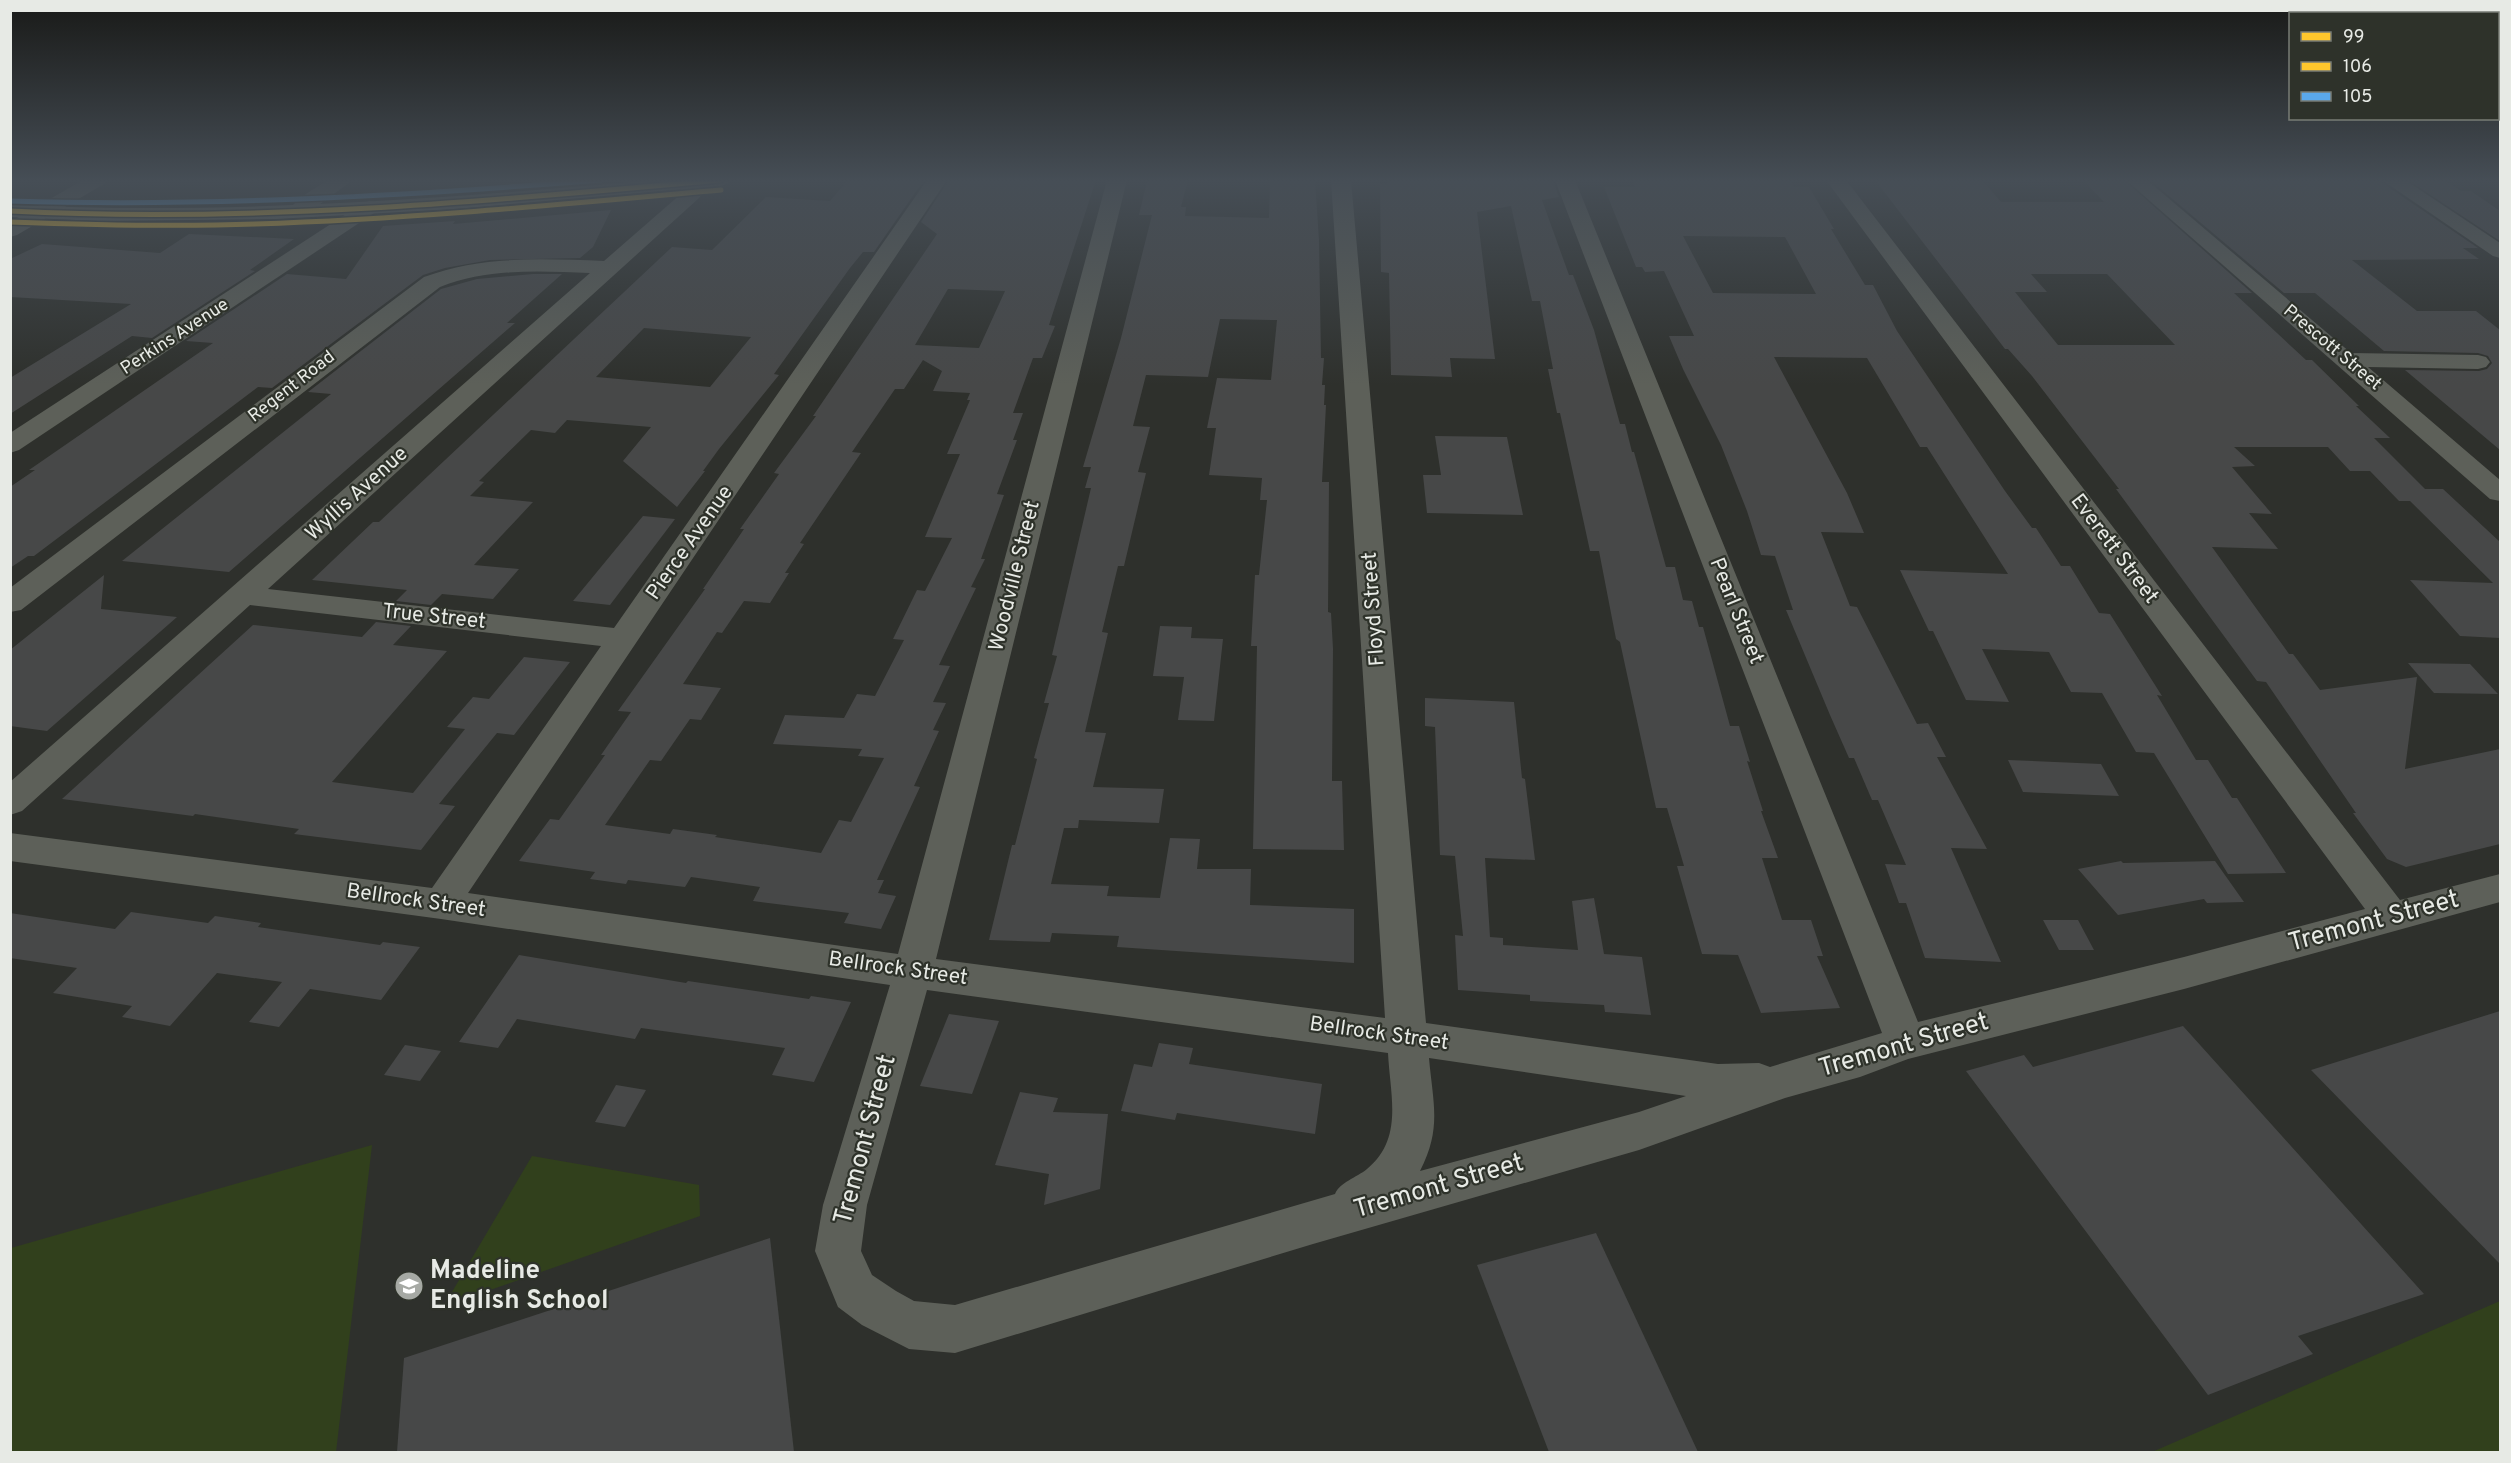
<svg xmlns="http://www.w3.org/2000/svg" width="2511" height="1463" viewBox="0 0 2511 1463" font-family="Overpass,sans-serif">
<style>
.green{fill:#31401c}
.building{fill:#474848;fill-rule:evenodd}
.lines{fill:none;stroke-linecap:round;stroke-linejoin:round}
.minor{fill:#5d6059;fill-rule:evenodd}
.major{fill:#64685f;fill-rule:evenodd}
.bus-1-casing{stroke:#2e322a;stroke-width:8}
.bus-2-casing{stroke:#2e322a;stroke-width:8}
.bus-3-casing{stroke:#2e322a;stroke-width:8}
.bus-1{stroke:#ffc72c;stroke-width:5}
.bus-2{stroke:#ffc72c;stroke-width:5}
.bus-3{stroke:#5aa8eb;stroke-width:5}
.labels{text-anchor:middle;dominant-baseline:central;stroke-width:4.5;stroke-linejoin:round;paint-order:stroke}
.far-street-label{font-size:18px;fill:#e7eae5;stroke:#2e322a}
.street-label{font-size:21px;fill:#e7eae5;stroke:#2e322a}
.near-street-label{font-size:26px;fill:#e7eae5;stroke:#2e322a}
.near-poi-label{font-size:26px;font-weight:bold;fill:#e7eae5;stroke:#2e322a;text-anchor:start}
</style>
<rect width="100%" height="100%" fill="#2e302c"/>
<g class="green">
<path d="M372,1145L336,1452H11V1248Z"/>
<path d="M532,1156L699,1185L700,1216L456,1302L452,1292Z"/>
<path d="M2500,1301V1452H2152Z"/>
</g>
<g class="building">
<path d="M848,180H924L874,252H863L850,268L774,374L779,375L719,449L703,471H705L677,507L623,461L651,427L567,420L555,433L531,430L479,481L484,482L470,496L533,502L474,565L519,569L493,599L442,594L431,605L396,601L407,590L312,580L373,522H379L672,247L712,250L766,197L830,201ZM644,328L751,337L710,387L596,377Z"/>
<path d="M949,180H1096L1049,325L1055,326L1042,358H1033L1013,413H1023L1013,440H1017L997,494L1004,495L981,559H985L971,587L976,588L939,665L950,666L933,702L946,703L933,730L939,731L914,786L920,787L877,880H884L878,893L896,896L881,929L844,923L849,913L753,901L760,887L691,877L685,887L628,880L626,884L590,879L595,872L519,861L550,819L559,820L605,755H601L631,712L618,711L705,589H703L744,529H740L779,474L774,473L816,416H813L937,234L921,222ZM948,289L1005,291L979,348L915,345ZM923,360L942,371L933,391L970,393L967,400H970L947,454H960L925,537L952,538L925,591L917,590L893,639L904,640L875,696L857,694L844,718L785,715L773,744L862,749L858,756L884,758L851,822L839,820L821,853L715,837L717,835L673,829L670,834L605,825L650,760L661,761L690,719L701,720L721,688L683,684L717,632L722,633L744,601L770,603L789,573H785L804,544L800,543L861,453L852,452L895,389H904Z"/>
<path d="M1188,180L1181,207H1186L1185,216L1269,218L1270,180H1315L1319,240L1321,358H1324L1322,385H1325L1324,405H1326L1322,482H1329L1328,612L1331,613L1333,649L1332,781H1342L1344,850L1253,849L1257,646H1251L1255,575H1259L1267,500H1260L1262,478L1209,475L1216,428H1207L1217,378L1271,380L1277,320L1220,319L1208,377L1146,375L1133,426L1150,427L1138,472L1146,473L1124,566H1118L1102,632L1108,633L1085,732L1106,733L1093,787L1164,789L1159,823L1079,820L1078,828H1064L1051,884L1109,886L1107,896L1160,898L1170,838L1200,839L1197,869H1251L1250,905L1354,909V963L1117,947L1119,936L1052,933L1050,942L989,940L1012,845H1015L1037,759L1034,758L1049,703H1044L1057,656L1052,655L1091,488H1085L1091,467H1083L1121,338L1152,215H1139L1147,181Z"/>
<path d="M1387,180H1553L1559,197L1542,200L1569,275H1573L1594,330L1620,424H1625L1632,452H1634L1666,567H1675L1683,600L1692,601L1699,627H1703L1730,726H1739L1750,762L1747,761L1763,811H1761L1778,858H1762L1782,920H1811L1823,956H1817L1840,1008L1761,1013L1738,955L1702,954L1677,866H1684L1667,808H1656L1620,642L1616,639L1599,551H1590L1560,413H1557L1548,369H1553L1540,301H1532L1511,206L1477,212L1495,359L1450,358L1452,377L1391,375L1389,273L1381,272L1380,184H1387Z"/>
<path d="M1633,180H1790L1794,187H1809L1834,229H1831L1865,285H1873L1897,331L2005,491L2032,528H2036L2061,566H2070L2099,613L2110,614L2162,696L2157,695L2196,760H2208L2232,798H2237L2286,873L2228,874L2154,753L2136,752L2102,693L2071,692L2049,652L1982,649L2009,702L1966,700L1933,631H1929L1900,570L2008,574L1927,447H1920L1867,358L1774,357L1847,493L1864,533L1821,532L1850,606L1857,607L1917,724L1928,723L1946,757H1937L1987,849L1951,848L2001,962L1925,958L1906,903H1899L1885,864L1906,865L1878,800H1872L1854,758H1849L1830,715L1786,610H1793L1775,556L1761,555L1747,511L1721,445L1683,369L1669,336H1694L1664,271L1645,272L1642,267H1636L1604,187H1635ZM1683,236L1785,237L1816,294L1713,293Z"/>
<path d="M1875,180H1982L2001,202H2104L2083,180H2124L2252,293H2234L2306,360H2312L2359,406H2356L2390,438H2374L2425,489H2443L2500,542V638L2460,636L2410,580L2493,583L2410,501H2399L2370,471H2350L2328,447H2234L2255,466L2232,467L2272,514L2249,513L2278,549L2212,547L2289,654H2293L2320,690L2417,677L2405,769L2500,749V844L2406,867L2387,859L2353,813H2356L2266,682L2257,681L2116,489H2119L2032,376L2008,349H2005ZM2031,274H2107L2175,345H2058L2015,292H2047Z"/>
<path d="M2150,180L2381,182L2478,248H2463L2479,259L2352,260L2417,311H2476L2500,330V450L2405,370L2479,371L2487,369L2492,363L2488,356L2478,353L2384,351L2315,293H2284Z"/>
<path d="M2446,181L2461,191H2471L2500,211V241L2411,182Z"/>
<path d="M611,210L593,247L580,258L490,260L445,268L423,275L272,388L258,387L34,556H28L10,568V487L35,470H29L213,343L186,341L287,274L346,279L383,226L455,221L453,224Z"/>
<path d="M189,234L294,239L250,270L255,271L152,338L132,336L10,414V378L131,304L10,297V259L42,244L160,253Z"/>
<path d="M533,274H562L507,323H515L229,572L122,561L331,394L308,392L441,289L477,279Z"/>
<path d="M1435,436L1507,437L1523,515L1427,513L1423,475H1441Z"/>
<path d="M643,516L675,519L610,605L573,601Z"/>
<path d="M104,575L101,609L177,617L47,731L10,726V650Z"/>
<path d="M376,622L411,626L393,645L447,651L332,782L413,793L465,729L447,727L473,697L489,699L524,657L570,662L514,735L497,733L439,804L455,806L421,850L294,834L299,829L195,814L193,816L62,799L253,625L362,637Z"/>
<path d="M1160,626L1192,627L1191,638L1223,639L1214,721L1178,720L1184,677L1153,676Z"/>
<path d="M2408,663L2470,664L2498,694L2434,693Z"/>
<path d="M1425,698L1514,702L1522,778L1525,779L1535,860L1485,858L1490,937L1503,938V945L1578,950L1572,901L1594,898L1604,954L1642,957L1651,1015L1605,1012L1604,1005L1530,1001V995L1458,990L1455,935L1463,936L1455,856L1440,855L1435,727L1425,726Z"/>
<path d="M2008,760L2101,764L2119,796L2023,792Z"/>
<path d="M2121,861L2123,863L2215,861L2244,902L2207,903L2204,899L2118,915L2078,869Z"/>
<path d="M131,912L208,923L215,916L261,923L258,927L380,945L383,942L420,947L381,1000L310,989L279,1027L249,1022L282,982L217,973L170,1026L122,1017L132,1006L53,993L77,968L10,958V913L115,929Z"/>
<path d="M2043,920H2078L2094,950H2059Z"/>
<path d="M519,955L686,983L688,981L809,999L811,996L851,1002L814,1082L772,1075L785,1048L641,1028L635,1039L517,1019L498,1048L459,1042Z"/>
<path d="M2500,1011V1264L2311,1070Z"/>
<path d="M949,1014L999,1021L972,1094L920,1086Z"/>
<path d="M2183,1026L2424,1294L2298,1336L2313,1354L2208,1395L1966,1071L2024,1055L2033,1067Z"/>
<path d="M1159,1043L1193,1048L1189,1064L1322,1084L1315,1134L1177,1113L1175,1120L1121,1111L1134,1064L1152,1067Z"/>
<path d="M405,1045L441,1051L420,1081L384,1075Z"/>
<path d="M616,1085L646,1090L625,1127L595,1122Z"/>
<path d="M1020,1092L1058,1098L1053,1112L1108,1114L1100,1189L1044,1205L1049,1174L995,1165Z"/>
<path d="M1596,1233L1698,1452H1549L1477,1265Z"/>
<path d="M770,1238L794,1452H397L404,1358Z"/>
</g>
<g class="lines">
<g class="minor">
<path d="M83,180H107L104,184L17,235L10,237V222Z"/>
<path d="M329,180H353L305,215H291L288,211C298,197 315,188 329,180Z"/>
<path d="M678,180H698L702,194L699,198L268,589L614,628L927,180H947L468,893L898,954L1107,180H1127L936,959L1385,1018L1331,180H1351L1426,1023L1718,1064L1759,1063L1770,1067L1882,1033L1555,180H1575L1918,1022L2184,957L2365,909L1826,180H1846L2400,900L2500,874V902L2184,989L1908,1059L1860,1077L1785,1098L1639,1150L1313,1244L955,1353L909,1349L862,1325L838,1307L815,1251L823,1205L890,985L441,919L10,861V833L432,888L601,646L250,605L22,811L10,815V782L590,273C539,271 488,268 440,287L21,610L10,612V588L424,277C483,255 542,259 604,261L682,193ZM927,990L1388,1053C1390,1095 1404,1139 1367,1169C1356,1178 1340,1182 1335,1194L955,1305L914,1301L896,1291L872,1275L861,1251L867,1205ZM1429,1058L1686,1096L1639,1112L1420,1171C1442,1128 1433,1104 1429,1058Z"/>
<path d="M2126,180H2147L2351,353L2478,355L2486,357L2490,362L2486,367L2478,369L2368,367L2500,480V501L2490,499Z"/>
<path d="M2382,180H2405L2500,243V258L2493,256Z"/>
<path d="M370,201L377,203L380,207L377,211L19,450L10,453V433L363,203Z"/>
</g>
<path class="major" d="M655,180H730L727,184L720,186L454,209L276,219L98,221L10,217V205C229,215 438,199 655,180Z"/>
<g class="bus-1-casing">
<path id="bus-1" d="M10,211C250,223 482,202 720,180"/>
</g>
<g class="bus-2-casing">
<path id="bus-2" d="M10,222C92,225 173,227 255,224C411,219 566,204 721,190"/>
</g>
<g class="bus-3-casing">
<path id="bus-3" d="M10,201C208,207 404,196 601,180"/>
</g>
<use href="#bus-1" class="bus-1"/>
<use href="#bus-2" class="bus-2"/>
<use href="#bus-3" class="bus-3"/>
</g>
<linearGradient id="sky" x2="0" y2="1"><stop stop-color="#191a18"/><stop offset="0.47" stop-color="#464e56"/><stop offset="1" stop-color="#464e56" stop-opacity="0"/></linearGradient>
<rect width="2511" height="385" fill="url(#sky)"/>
<defs>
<g id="school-disc" transform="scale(1.5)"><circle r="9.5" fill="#a6a9a4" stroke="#2e322a"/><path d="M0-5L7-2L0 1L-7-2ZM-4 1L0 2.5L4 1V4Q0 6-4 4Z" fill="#fff"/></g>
</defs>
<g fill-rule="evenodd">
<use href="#school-disc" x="409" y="1286"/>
</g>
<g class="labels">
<g class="far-street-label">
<text transform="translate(175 337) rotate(-33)">Perkins Avenue</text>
<text transform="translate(2332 348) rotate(40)">Prescott Street</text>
<text transform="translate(292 387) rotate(-38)">Regent Road</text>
</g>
<g class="street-label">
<text transform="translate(357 494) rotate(-42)">Wyllis Avenue</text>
<text transform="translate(690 543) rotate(-55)">Pierce Avenue</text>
<text transform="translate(2114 549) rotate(53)">Everett Street</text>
<text transform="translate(1015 576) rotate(-76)">Woodville Street</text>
<text transform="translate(1374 609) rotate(-94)">Floyd Street</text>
<text transform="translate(1736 611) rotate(68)">Pearl Street</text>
<text transform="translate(434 617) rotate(6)">True Street</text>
<text transform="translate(416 901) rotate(8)">Bellrock Street</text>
<text transform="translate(898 969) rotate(8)">Bellrock Street</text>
<text transform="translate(1379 1034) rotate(8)">Bellrock Street</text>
</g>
<g class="near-street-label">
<text transform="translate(2374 922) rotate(-15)">Tremont Street</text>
<text transform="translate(1904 1046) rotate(-16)">Tremont Street</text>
<text transform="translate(866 1140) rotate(-75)">Tremont Street</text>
<text transform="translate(1439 1187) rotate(-16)">Tremont Street</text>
</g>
<g class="near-poi-label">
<text x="430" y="1271">Madeline<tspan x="430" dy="30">English School</tspan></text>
</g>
</g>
<rect width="2511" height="1463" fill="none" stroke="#e7eae5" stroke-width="24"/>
<rect x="2289" y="12" width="210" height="108" fill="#2e322a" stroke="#787c75" stroke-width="1.5"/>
<rect x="2301" y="32" width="30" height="9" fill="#ffc72c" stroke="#787c75" stroke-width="1.5"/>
<text x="2343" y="42" font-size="18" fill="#e7eae5">99</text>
<rect x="2301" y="62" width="30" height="9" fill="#ffc72c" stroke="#787c75" stroke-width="1.5"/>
<text x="2343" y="72" font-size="18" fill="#e7eae5">106</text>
<rect x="2301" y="92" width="30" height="9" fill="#5aa8eb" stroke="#787c75" stroke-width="1.5"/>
<text x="2343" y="102" font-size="18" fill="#e7eae5">105</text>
</svg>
